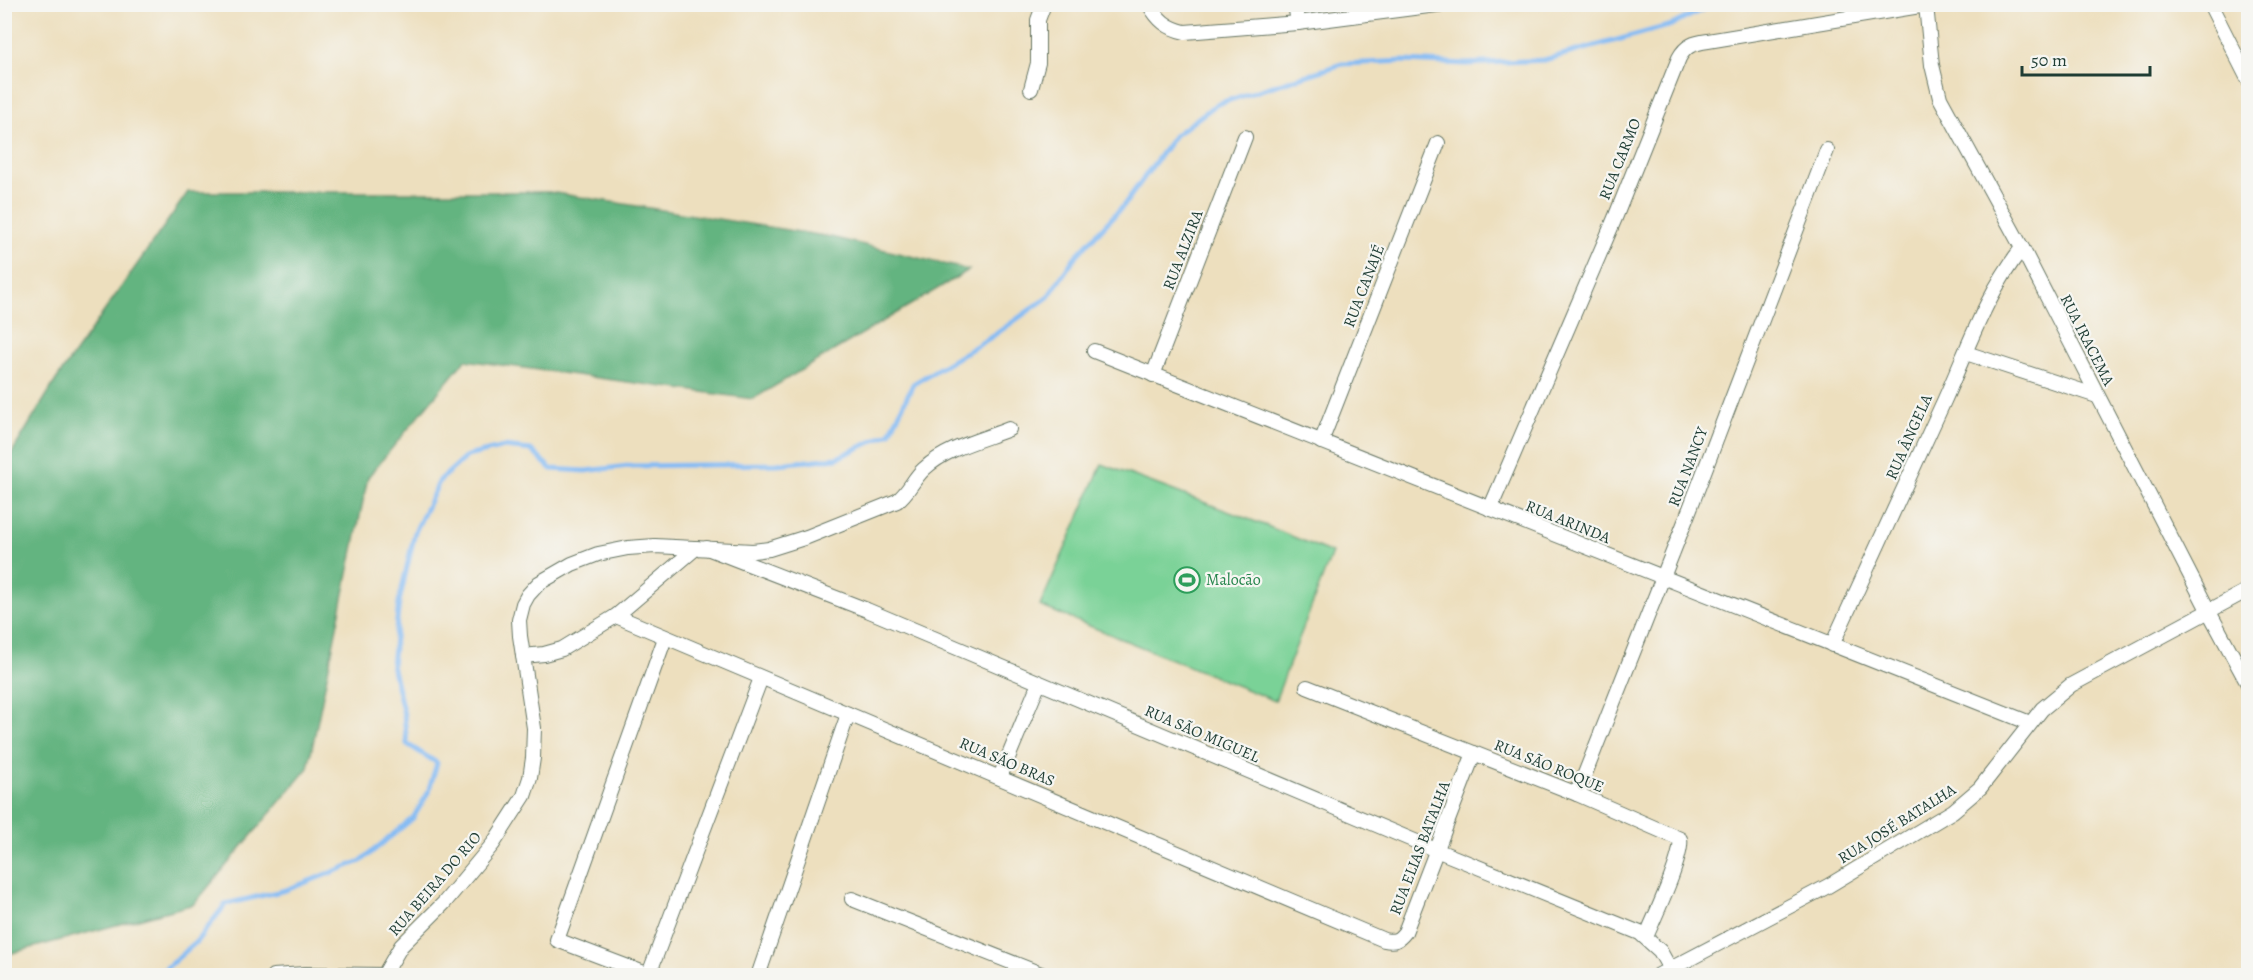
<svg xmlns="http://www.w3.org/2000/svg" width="2253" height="980" viewBox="0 0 2253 980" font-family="Alegreya,serif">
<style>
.green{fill:#7ad297;stroke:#4c8866;stroke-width:1.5}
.forest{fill:#63b480;stroke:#41785a;stroke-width:1.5}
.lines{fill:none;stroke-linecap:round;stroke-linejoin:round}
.stream{stroke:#84bbf4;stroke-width:5}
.minor-casing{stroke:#677664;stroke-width:16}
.minor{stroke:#fff;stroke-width:14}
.labels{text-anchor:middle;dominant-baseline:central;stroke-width:4.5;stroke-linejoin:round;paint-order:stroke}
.street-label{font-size:16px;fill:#1f3d34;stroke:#f6f6f2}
.leisure-label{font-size:16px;fill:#27864d;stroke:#f6f6f2;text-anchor:start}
</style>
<rect width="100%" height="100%" fill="#f6f6f2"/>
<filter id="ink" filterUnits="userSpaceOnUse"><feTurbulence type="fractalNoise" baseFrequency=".0167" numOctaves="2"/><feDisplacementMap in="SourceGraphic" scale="12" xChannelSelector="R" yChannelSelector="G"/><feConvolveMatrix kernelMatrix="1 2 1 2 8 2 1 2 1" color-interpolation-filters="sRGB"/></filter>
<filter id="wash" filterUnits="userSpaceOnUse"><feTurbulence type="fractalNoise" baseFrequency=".008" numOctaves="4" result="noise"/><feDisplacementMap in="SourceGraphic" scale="24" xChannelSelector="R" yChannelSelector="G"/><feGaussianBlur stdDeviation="1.35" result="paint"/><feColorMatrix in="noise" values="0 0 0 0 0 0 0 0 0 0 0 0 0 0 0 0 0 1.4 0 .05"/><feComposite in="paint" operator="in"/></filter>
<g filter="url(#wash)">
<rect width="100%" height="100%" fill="#eddfbe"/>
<path class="green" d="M1102,464L1267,526L1332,553L1275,701L1040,606Z"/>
<path class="forest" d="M188,192H549L831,237L969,270L753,399L465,360L368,477L308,768L194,904L5,955V464L56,380Z"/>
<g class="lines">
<path class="stream" d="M157,976L196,942L226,904L286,890L361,861L413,818L428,793L437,763L407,744L404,715L392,665L399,602L415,532L440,480L467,456L504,447L531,450L551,469L585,471L629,466L777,464L837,458L890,433L913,384L993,336L1048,297L1075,257L1124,205L1175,135L1217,104L1342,64L1405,61L1466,64L1544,60L1672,25L1711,5L1721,4"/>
</g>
</g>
<g filter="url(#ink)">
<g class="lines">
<g class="minor-casing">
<g id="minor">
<path d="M1149,4C1158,20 1167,28 1185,32L1298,23L1444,4"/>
<path d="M1295,4L1298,23"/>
<path d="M1929,4L1926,5L1932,65L1940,98L2022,248L2208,610L2248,684"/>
<path d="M2210,4L2248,79"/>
<path d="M1031,89L1038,63V20L1044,4"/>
<path d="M1094,351L2030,723"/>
<path d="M1966,353L2097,396"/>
<path d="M1153,375L1245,137"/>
<path d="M1321,442L1438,143"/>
<path d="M1490,509L1615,218L1679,58C1686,45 1694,43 1708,41L1926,5"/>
<path d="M707,548L867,610L1436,850L1640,933L1660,951L1670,969"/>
<path d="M616,616L1384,940C1394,942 1398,941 1405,932L1474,753"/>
<path d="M1832,645C1869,563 1907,482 1944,401C1969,346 1985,296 2022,248"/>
<path d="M523,656L544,654L562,649L616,616L696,548"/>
<path d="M1307,687L1577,794L1680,839C1684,855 1654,918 1646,937"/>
<path d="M1000,777L1039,683"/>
<path d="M1577,794L1686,519L1827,150"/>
<path d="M852,899L1046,976"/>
<path d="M649,974L761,678"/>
<path d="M384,975L401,946L444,903L493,844L524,796L530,778L533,758L534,728L520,636L519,620L523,604L528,595L539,583L572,564L598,554L628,548L655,546L753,551L769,549L807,537L897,501C909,492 913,479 924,469C946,448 981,440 1009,429"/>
<path d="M273,976L306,974L384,975"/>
<path d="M652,976L557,940L665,638"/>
<path d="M758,976L848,714"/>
<path d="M1657,976L1828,886L1953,811L1980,788L2042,709L2071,685L2248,590"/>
</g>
</g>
<use href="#minor" class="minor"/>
</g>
</g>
<defs>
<g id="stadium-ring" transform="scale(1.35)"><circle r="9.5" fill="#f6f6f2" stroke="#2e9e5b" stroke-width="1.5"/><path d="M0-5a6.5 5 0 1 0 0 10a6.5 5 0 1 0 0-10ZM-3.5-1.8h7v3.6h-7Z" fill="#2e9e5b"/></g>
</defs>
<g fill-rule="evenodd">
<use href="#stadium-ring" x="1187" y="580"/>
</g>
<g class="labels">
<g class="street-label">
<text transform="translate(1620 159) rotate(-68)">RUA CARMO</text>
<text transform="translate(1183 250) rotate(-69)">RUA ALZIRA</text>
<text transform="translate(1364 286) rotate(-69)">RUA CANAJÉ</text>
<text transform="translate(2087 340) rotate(63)">RUA IRACEMA</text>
<text transform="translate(1909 437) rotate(-66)">RUA ÂNGELA</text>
<text transform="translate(1688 467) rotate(-69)">RUA NANCY</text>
<text transform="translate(1568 522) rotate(22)">RUA ARINDA</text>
<text transform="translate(1202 734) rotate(23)">RUA SÃO MIGUEL</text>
<text transform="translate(1007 762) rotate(23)">RUA SÃO BRAS</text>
<text transform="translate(1549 766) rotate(22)">RUA SÃO ROQUE</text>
<text transform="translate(1897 824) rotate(-32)">RUA JOSÉ BATALHA</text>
<text transform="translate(1420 848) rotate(-69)">RUA ELIAS BATALHA</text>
<text transform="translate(435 884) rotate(-49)">RUA BEIRA DO RIO</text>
</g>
<g class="leisure-label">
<text x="1206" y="580">Malocão</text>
</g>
</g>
<rect width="2253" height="980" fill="none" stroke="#f6f6f2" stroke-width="24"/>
<path d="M2022 66v9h128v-9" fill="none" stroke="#1f3d34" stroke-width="3"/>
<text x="2031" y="66" font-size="18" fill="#1f3d34" stroke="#f6f6f2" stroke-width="4.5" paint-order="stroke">50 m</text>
</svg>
